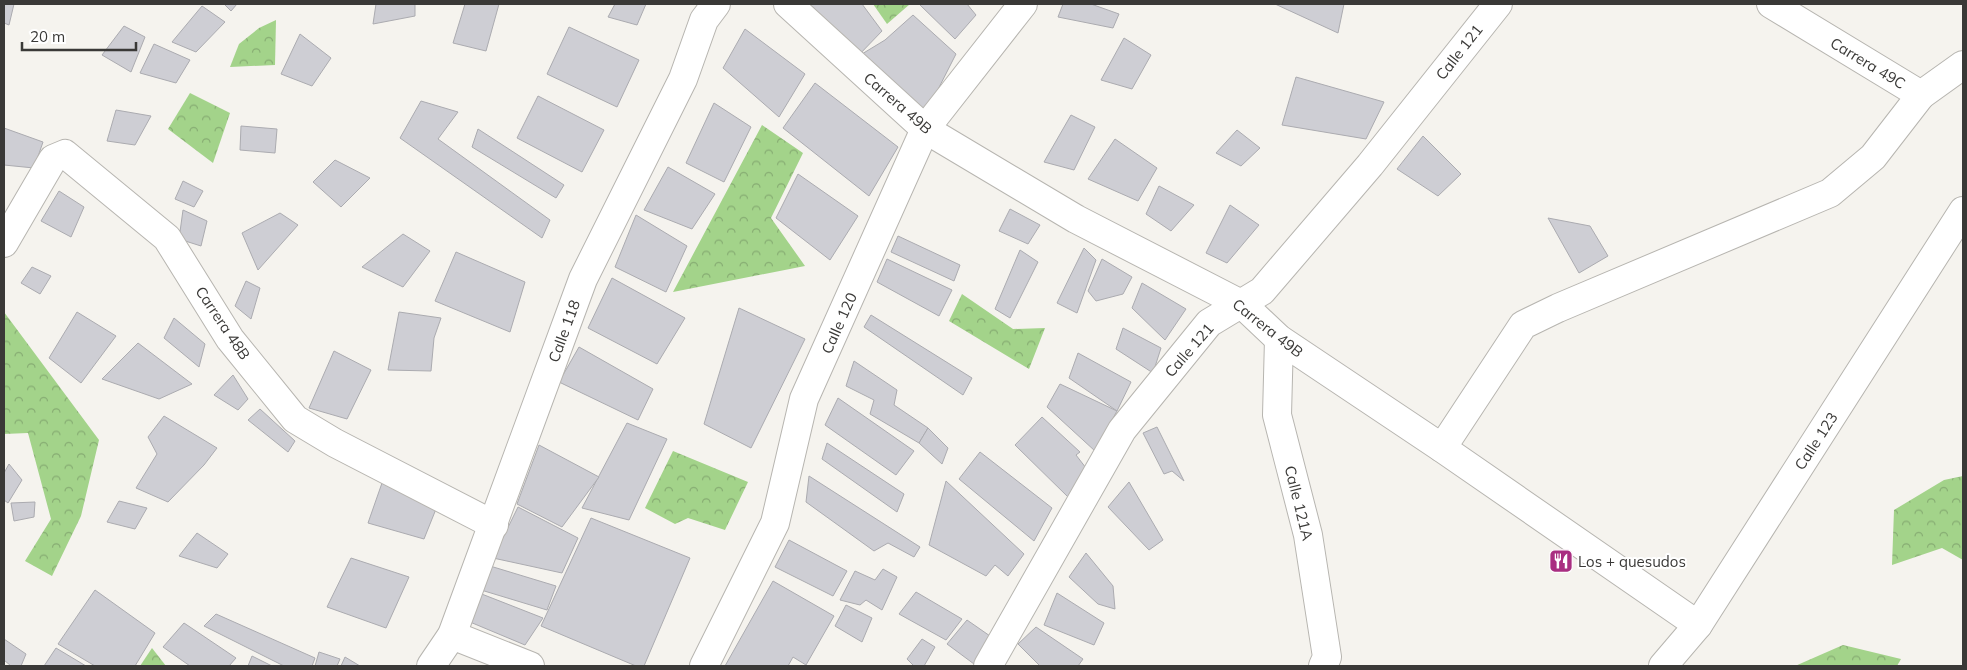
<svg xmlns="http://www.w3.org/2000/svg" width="1967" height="670" viewBox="0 0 1967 670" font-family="Mulish,sans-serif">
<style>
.forest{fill:url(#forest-crowns)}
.building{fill:#ceced4;stroke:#ababb0}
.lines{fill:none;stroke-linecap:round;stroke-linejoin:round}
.minor-casing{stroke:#b7b5b0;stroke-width:30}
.minor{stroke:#fff;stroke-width:28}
.labels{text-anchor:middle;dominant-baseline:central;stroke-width:4;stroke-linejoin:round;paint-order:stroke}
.street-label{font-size:15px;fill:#3a3937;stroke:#fff}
.poi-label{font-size:15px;fill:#3a3937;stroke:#fff;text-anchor:start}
</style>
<defs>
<pattern id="forest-crowns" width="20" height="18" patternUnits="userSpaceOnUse" patternTransform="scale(1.25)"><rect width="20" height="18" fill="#a3d38a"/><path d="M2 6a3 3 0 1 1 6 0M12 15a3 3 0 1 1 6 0" fill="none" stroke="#86ac72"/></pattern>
</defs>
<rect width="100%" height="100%" fill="#f5f3ee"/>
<g class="forest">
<path d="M873,4H910L887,24Z"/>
<path d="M276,20L275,65L230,67L239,44L259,28Z"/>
<path d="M190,93L230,113L213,163L168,129Z"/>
<path d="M762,125L803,153L771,218L805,266L673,292Z"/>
<path d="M962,294L1013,329L1045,328L1029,369L949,321Z"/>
<path d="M4,312L99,440L81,516L52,576L25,561L51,519L28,433L4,434Z"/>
<path d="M673,451L748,482L725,530L688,518L675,524L645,508Z"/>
<path d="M1963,476V560L1942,548L1892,565L1894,510L1944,480Z"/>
<path d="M1843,645L1901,659L1897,666H1795Z"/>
<path d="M152,648L166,666H140Z"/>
</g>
<g class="building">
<path d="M4,4H14L9,25L4,23Z"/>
<path d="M224,4H237L231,11Z"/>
<path d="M376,4H415V16L373,24Z"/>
<path d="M465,4H499L486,51L453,43Z"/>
<path d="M615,4H646L637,25L608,17Z"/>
<path d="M792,4H862L882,31L857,57Z"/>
<path d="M919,4H967L976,15L955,39Z"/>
<path d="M1063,4H1091L1119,14L1113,28L1058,17Z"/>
<path d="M1275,4H1344L1338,33Z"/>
<path d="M202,6L225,22L196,52L172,42Z"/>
<path d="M913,15L956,54L927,111L857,57L885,40Z"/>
<path d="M124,26L145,37L131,72L102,55Z"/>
<path d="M569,27L639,60L617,107L547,74Z"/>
<path d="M745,29L805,74L779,117L723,68Z"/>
<path d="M300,34L331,58L312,86L281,74Z"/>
<path d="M1124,38L1151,55L1132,89L1101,80Z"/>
<path d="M154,44L190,60L176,83L140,73Z"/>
<path d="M1296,77L1384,102L1366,139L1282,125Z"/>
<path d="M815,83L898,147L869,196L783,128Z"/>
<path d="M538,96L604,130L582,172L517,138Z"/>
<path d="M421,101L458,112L438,139L550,220L542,238L400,138Z"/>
<path d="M714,103L751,127L724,182L686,163Z"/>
<path d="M116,110L151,116L135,145L107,141Z"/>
<path d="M1071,115L1095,127L1074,170L1044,162Z"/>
<path d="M241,126L277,129L275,153L240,150Z"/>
<path d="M4,128L43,142L34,168L4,165Z"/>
<path d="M478,129L564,185L556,198L472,147Z"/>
<path d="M1237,130L1260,148L1241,166L1216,153Z"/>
<path d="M1423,136L1461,174L1438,196L1397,169Z"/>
<path d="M1115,139L1157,168L1138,201L1088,179Z"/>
<path d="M335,160L370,178L341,207L313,182Z"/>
<path d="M668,167L715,194L692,229L644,210Z"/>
<path d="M798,174L858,216L830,260L776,218Z"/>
<path d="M183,181L203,191L194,207L175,199Z"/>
<path d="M1159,186L1194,205L1171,231L1146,214Z"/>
<path d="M59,191L84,207L71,237L41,221Z"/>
<path d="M1230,205L1259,225L1227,263L1206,253Z"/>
<path d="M1010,209L1040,225L1028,244L999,231Z"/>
<path d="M183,210L207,221L201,246L179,239Z"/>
<path d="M280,213L298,225L258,270L242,233Z"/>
<path d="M636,215L687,246L666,292L615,267Z"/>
<path d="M1548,218L1590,226L1608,256L1579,273Z"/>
<path d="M403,234L430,251L403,287L362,267Z"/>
<path d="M898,236L960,265L954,281L891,252Z"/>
<path d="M1084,248L1096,260L1077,313L1057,303Z"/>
<path d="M1020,250L1038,262L1010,318L995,309Z"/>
<path d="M456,252L525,282L510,332L435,301Z"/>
<path d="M887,259L952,290L939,316L877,282Z"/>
<path d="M1102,259L1132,277L1123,294L1096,301L1088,291Z"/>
<path d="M32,267L51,276L40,294L21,283Z"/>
<path d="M612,278L685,318L657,364L588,328Z"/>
<path d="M246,281L260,288L251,319L235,306Z"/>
<path d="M1142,283L1186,309L1165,340L1132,308Z"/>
<path d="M739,308L805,339L751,448L704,424Z"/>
<path d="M77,312L116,336L81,383L49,358Z"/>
<path d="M399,312L441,318L434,338L431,371L388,370Z"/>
<path d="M871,315L972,378L963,395L864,327Z"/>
<path d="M174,318L205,344L199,367L164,338Z"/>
<path d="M1123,328L1161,348L1153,373L1116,349Z"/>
<path d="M138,343L192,384L159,399L102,379Z"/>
<path d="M579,347L653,389L638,420L559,382Z"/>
<path d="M334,351L371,370L347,419L309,408Z"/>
<path d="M1078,353L1131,382L1117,411L1069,378Z"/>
<path d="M854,361L897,390L894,405L928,428L919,443L870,414L874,400L846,386Z"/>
<path d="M233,375L248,399L238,410L214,395Z"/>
<path d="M1060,384L1117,411L1095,451L1047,407Z"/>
<path d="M838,398L914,451L896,475L825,425Z"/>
<path d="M260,409L295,441L288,452L248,420Z"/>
<path d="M164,416L217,448L204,465L168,502L136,488L157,454L148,437Z"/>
<path d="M1042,417L1080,452L1076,455L1086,468L1068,497L1015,445Z"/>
<path d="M627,423L667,439L629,520L582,508Z"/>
<path d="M1157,427L1184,481L1172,471L1164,474L1143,433Z"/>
<path d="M928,428L948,448L942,464L919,443Z"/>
<path d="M827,443L904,494L897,512L822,459Z"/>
<path d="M539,445L599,477L562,527L517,504Z"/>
<path d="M980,452L1052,508L1034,541L959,479Z"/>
<path d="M9,464L22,480L8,503L4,500V473Z"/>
<path d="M809,476L920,547L914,557L888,543L874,551L806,502Z"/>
<path d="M946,481L1024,554L1008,576L995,565L986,576L929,545Z"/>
<path d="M1129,482L1163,540L1149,550L1108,507Z"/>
<path d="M382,483L436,509L424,539L368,523Z"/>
<path d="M119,501L147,508L135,529L107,522Z"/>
<path d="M35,502L34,517L14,521L11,503Z"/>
<path d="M518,507L578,538L562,573L493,558Z"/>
<path d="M591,518L690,558L644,666H636L541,626Z"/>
<path d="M197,533L228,554L217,568L179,556Z"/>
<path d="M789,540L847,571L833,596L775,567Z"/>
<path d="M1086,553L1113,586L1115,609L1098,604L1069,577Z"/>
<path d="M351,558L409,577L386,628L327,607Z"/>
<path d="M490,566L556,586L547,610L481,590Z"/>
<path d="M883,569L897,577L882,610L866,600L860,605L840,600L855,571L875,580Z"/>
<path d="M773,581L834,616L806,665L793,657L788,666H725Z"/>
<path d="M95,590L155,633L135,666H95L58,644Z"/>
<path d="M474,591L543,618L525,645L470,622Z"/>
<path d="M916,592L962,619L946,640L899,614Z"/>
<path d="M1057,593L1104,623L1094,645L1044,625Z"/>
<path d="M846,605L872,618L862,642L835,626Z"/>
<path d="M216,614L315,658L312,666H284L204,626Z"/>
<path d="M967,620L990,636L974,664L947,644Z"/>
<path d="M184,623L236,658L229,666H190L163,647Z"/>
<path d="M1036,627L1083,659L1078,666H1040L1018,644Z"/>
<path d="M4,639L26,654L21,666H11L4,660Z"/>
<path d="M922,639L935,647L924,666H914L907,659Z"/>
<path d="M56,648L86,666H44Z"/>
<path d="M319,652L340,659L337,666H315Z"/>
<path d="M252,656L272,666H248Z"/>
<path d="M345,657L360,666H341Z"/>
</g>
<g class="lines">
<g class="minor-casing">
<g id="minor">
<path d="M788,4L925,129L1076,219L1243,305L1279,339L1442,448L1698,625"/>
<path d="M1771,4L1921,95L1963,65"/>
<path d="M4,243L53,159L65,154L167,238L230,339L295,419L335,443L494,525"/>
<path d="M1279,339L1277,415L1308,535L1327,657L1323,666"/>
<path d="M1442,448L1523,325L1558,308L1830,193L1873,157L1921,95"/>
<path d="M452,635L530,666"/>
<path d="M431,666L452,635L583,279L683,79L704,20L716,4"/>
<path d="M704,666L775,523L804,399L925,129L1023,4"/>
<path d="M988,666L1122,430L1209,323L1262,291L1370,165L1498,4"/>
<path d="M1663,666L1698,625L1963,211"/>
</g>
</g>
<use href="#minor" class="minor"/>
</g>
<defs>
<g id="restaurant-square" transform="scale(1.25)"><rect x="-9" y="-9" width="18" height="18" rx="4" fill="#a92e81" stroke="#fff"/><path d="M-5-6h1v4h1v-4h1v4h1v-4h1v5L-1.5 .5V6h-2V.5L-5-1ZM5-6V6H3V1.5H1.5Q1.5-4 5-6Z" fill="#fff"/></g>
</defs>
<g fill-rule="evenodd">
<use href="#restaurant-square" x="1561" y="561"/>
</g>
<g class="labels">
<g class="street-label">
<text transform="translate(1459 52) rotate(-52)">Calle 121</text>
<text transform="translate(1868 63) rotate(31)">Carrera 49C</text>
<text transform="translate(898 103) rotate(41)">Carrera 49B</text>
<text transform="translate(223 323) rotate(56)">Carrera 48B</text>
<text transform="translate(839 323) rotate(-66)">Calle 120</text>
<text transform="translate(1268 328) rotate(38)">Carrera 49B</text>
<text transform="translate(564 331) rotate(-70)">Calle 118</text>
<text transform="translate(1189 350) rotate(-49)">Calle 121</text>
<text transform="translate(1816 441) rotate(-57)">Calle 123</text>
<text transform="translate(1299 503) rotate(76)">Calle 121A</text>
</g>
<g class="poi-label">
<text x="1578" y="561">Los + quesudos</text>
</g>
</g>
<rect width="1967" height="670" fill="none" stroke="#3a3937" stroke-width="10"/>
<path d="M22 42v8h114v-8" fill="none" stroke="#3a3937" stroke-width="2.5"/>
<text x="30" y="42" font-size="15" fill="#3a3937" stroke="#ffffff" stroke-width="4" paint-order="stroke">20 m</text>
</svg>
